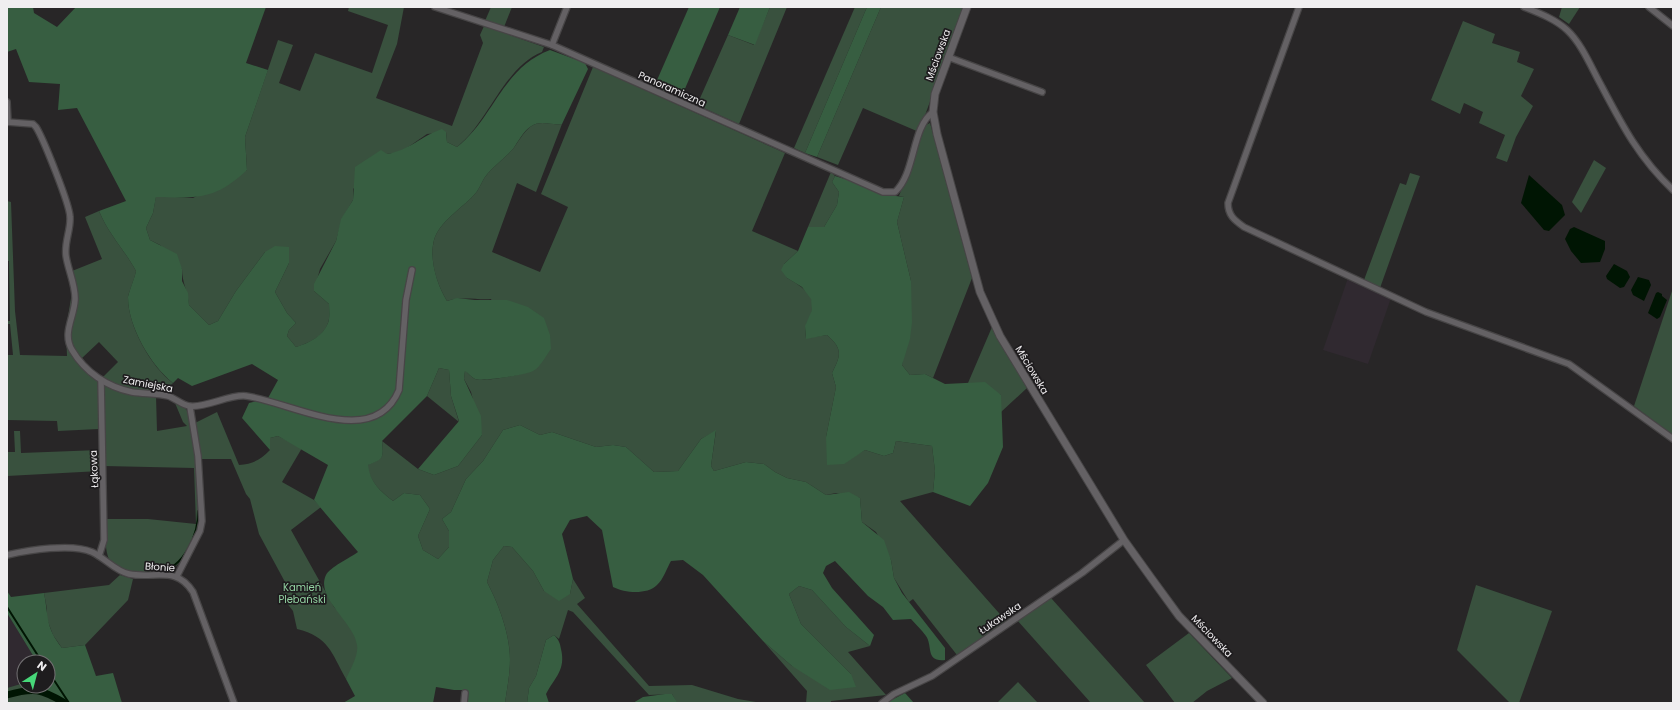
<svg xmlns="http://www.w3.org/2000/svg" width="1680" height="710" viewBox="0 0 1680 710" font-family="Poppins,sans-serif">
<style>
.built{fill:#302930}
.green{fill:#39513e}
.forest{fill:#375e41}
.water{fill:#001503}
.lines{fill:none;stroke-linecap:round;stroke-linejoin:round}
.stream{stroke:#001503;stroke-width:2}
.canal{stroke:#001503;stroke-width:7}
.minor-casing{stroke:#474546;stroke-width:8}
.tertiary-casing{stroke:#474546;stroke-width:9}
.minor{stroke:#646164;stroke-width:5.5}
.tertiary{stroke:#646164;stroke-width:7}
.labels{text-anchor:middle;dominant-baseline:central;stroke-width:3.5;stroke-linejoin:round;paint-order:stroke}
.street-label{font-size:10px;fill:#f0eef0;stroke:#1e1c1e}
.park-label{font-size:10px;fill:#93d3a2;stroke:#1e1c1e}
</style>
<rect width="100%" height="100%" fill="#282627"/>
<g class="built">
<path d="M1348,278L1391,298L1368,364L1323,350Z"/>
<path d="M7,613L37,662H24V683L7,688Z"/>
</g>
<g class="green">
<path d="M349,7H404L397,44L376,98L452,126L483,43L480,35L484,26L544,47L542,52C503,68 489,122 457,147L447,142L446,132L427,134L401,152L387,154L353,189V200L342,219L336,241L320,269L314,291L329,304C329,310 330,318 328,323C323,337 309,343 296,347L287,336L289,330L296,323L287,313L275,292L289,263L265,252L236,291L218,321L209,325L189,305C188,292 182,282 182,269L160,245L150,240L146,228L153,213L156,196L193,198L247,170L245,137L278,40L293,45L279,83L300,91L315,53L372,73L388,25L348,11Z"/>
<path d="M491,7H512L504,27L485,21Z"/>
<path d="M770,7H787L739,124L697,105L728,35L754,45Z"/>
<path d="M855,7H867L805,153L794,148Z"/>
<path d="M881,7H964L919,132L863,108L838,165L817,157Z"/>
<path d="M1562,7H1580L1569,24L1559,17Z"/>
<path d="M1463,21L1495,34L1492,43L1520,52L1517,62L1534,69L1521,96L1533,106L1516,137L1507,162L1496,158L1505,135L1479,123L1483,112L1464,103L1460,114L1431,100Z"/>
<path d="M593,67L785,153L752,231L798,251L784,264L787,278C798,284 817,295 812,311C808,325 804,321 806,338L827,335C843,349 841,355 832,373L836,387L826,437L854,456L865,450L884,456L893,453L896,441L932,446L935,471L933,492L900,501L1006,621L957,655L913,599L909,602L894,578L891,560L876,532L862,522L860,498L836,493L826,495L806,482L787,478L775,472L764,464L746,462L714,471L711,466L716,431L701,439L678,471L654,472L626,447L613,445L596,447L552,432L540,435L520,425L503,430L483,461L466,479L451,512L442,519L449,531V547L438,559L423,550L418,536L430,509L420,495L404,493L393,501C380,491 370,482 367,465C383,458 384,459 382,441L418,469L434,475L458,466L482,435L471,392L464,379L465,370C468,373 471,377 475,379C481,382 516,376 523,373L491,299C476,300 461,296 447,301C437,285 429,260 434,240C439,222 462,208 474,195C479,190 481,183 485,177C493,166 504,159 513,149C518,142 523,133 530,127C541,119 551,126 562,124L536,192L517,183L492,252L540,272L568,207L541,194Z"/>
<path d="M930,123L972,278L933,378L925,374L910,375L902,365L911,281L897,222L904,197L899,196L924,129L926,125Z"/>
<path d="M1594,160L1606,168L1581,213L1572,202Z"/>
<path d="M831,172L835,176L832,182L839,192L837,205L824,227H808Z"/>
<path d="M1410,173L1420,176L1380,288L1364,280L1400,183L1406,185Z"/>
<path d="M7,201L11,202L15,311L20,355L67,356L66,329L72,292L67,273L102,259L85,217L99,211C109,235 124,249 136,271C135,278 128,294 128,298C128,326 151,367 173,383L167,389L156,391V392C137,391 119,389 102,378L118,362L99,342L81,359L70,352L82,368L98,381V415L99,429L58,431L57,421L7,420V355H13L10,324H7V321H10L9,261H7Z"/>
<path d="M1673,288V435L1634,406Z"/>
<path d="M992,327L1027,388L1001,412V395L968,383Z"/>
<path d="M439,368L449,370L451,396L459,422L427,396Z"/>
<path d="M103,383L156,396L157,431L187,426L183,422L175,403L176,401L184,407L188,412L195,449L199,522C195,536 188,554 177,565C164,577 118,576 109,559C104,548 106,531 106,519H148L196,524L194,468L104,466Z"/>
<path d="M217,412L239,465C253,464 260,460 270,450V438L278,436L302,448L282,482L314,500L321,507L291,530L334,607L351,625L373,684L347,678L346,679C331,652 329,637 297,629L293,611L286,602L282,590L285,582L259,534L250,499L246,494L231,459H201L195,423Z"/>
<path d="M14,431H20L21,453L99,450L100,471L7,476V452H15Z"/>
<path d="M504,546L512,547L533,571L544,591L570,594L573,579L585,598L577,604L649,686L692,685L738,699L762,703H677L672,694L649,695L573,612L568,610L559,639L554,635L546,640L536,676L529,688L527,703H505C507,689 510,674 510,660C510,634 499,605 487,582L493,560Z"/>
<path d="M120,575L133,579L128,600L85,645L62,648L53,635L47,619V609L44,593L109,585Z"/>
<path d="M1476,585L1552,611L1519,703H1510L1457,650Z"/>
<path d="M799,586L812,590L846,627L870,646L848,652L886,695L831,701V703H806L807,691L763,641L792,666L851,674L801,624L789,594Z"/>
<path d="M1051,598L1145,703H1091L1017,620Z"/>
<path d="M1189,633L1232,678L1207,691L1192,703H1175L1146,665Z"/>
<path d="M1018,682L1038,703H997Z"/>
<path d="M24,683V686H44V689L68,703H7V688Z"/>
</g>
<g class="forest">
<path d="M7,7H33L34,13L57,27L76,7H266L246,63L268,70L245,137L247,170C215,200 198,198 156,197L153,213L146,228L150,240L177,254L182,269V281L188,293L189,305L209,325L218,321L236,291L265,252L275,246L289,247V263L275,292L287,313L296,323L289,330L287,336L296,347C309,343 323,336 328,323C330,318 329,310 329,304L314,291V284L336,241L341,219L353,200L355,167L381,150L387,154C410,150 421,136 442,129L446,132L447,142L457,147C494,118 502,68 550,50L585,63L588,69L562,124C551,126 541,119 530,127C523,132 518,142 513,149C504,159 493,166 485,177C481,183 479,190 474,195C462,208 439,222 434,240C429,259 437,285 447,301L457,298L475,300H507L528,307L544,318L550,335L551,349C546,355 541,367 533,371C525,375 482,382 475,379C471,377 468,373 465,371L464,379L481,416L482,435L458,466L434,475L418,469L459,421L451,396L449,370L439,368L427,396L382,441C384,459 383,459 368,465C370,482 380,491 393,501L404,493L420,495L430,509L418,536L423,550L438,559L449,547V531L442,519L451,512L466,479L483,461L503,430L520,425L540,435L552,432L596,447L613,445L626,447L654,472L678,471L701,439L716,430L711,466L714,471L746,462L764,464L775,472L787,478L806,482L826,495L849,492L860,498L862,522L884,540L891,560L894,578L902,593L945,648V660C925,662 933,646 926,636C922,630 916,625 911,619L893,620L883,607L868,596L835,561L826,566L823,573L832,588L874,635L870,646L846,627L812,590L799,586L789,594L801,624L851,674L856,687L830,690L792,666L763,641L703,575L683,560L671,561C667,568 663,580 657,585C647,595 625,593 613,587L602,530L587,516L570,520L562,534L573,579L570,594L559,601L544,591L533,571L512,547L504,546L493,560L487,582C499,605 510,634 510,660C510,674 507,689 505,703H467L468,690H454L436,687L433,703H343L355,696L346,679C350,670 359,655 357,645C354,622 315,598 326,575C329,568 351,557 358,552L314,500L328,465L278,436L270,438V450L242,418L249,403L268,398L278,380L252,364L192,386L178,378L173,383C151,366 128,326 128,298C128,294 135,277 136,271C124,249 109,235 99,211L126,201L77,108L58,110L60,84L29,82L16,49L7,52Z"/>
<path d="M689,7H720L681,98L654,87Z"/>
<path d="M740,7H770L755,45L728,35Z"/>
<path d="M867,7H881L817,157L805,153Z"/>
<path d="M835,176L848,180L880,194L904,197L897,222L911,281L912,322L910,339L902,365L910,375L925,374L945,384L985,382L1001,395L1003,447L988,483L970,506L933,492L935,471L932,446L896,441L893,453L884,456L865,450L844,464L827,465L826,437L836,387L832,373C841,355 843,349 827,335L806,339L805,326L812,310L811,299L802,287L787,278L781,270L784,264L798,251L808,227H824L837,205L839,192L832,182Z"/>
<path d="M7,591L11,597L44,593C49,618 45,626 62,648L85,645L96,676L113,673L122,703H68L44,689V686H48V662H37L7,613Z"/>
<path d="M554,635C559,640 560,643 561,649C566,670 555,677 546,694L549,703H527L529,688L536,676L546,640Z"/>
<path d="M905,693L914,703H886Z"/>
<path d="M665,694H672L677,702L681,703H633L643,697Z"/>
</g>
<g class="water">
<path d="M1529,175L1562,205L1565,215L1549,231L1544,230L1521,203Z"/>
<path d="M1574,227L1605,241V249L1600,262L1581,263L1571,251L1565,239L1570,229Z"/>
<path d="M1614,264L1627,271L1630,277L1624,287L1620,288L1607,279L1606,276Z"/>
<path d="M1638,277L1649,280L1651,285L1644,301L1633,295L1631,290Z"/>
<path d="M1658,292L1662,294V296L1667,300L1660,317L1657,319L1648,313L1656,293Z"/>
</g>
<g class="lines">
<g class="stream">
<path d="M159,571C184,569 199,533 198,511"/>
<path d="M7,607L42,662"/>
<path d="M48,671L69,703"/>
</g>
<path class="canal" d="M7,695C34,687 41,689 65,703"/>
<g class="minor-casing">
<g id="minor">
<path d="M435,7L552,45L883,192H895C916,173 911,128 933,112"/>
<path d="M1299,7L1228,203C1228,215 1234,220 1244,227L1426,312L1569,364L1673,439"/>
<path d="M1524,7C1539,13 1555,19 1567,30C1582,44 1591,67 1601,85C1622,125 1639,158 1673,190"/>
<path d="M1649,7L1673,26"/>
<path d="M552,45L567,7"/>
<path d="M948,57L1042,92"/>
<path d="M7,102L8,122"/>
<path d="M7,122L33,124L36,127C43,138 70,205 70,217C71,230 64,242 66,256C68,270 76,286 75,300C74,318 62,333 72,350C85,372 107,387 132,392C144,394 157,393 168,396C175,398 183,406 190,406C206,408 230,394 246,396C291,402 374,451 399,390L406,300L412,270"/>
<path d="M7,555C29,550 72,543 92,552C105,558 115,571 129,574C155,579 176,565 193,592L234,703"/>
<path d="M99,556L104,540L101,380"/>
<path d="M177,576L200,531L202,521L198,456L190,407"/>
<path d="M464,703L465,693"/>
<path d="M882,703L894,694L932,676L1082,573L1124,540"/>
</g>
</g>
<g class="tertiary-casing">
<path id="tertiary" d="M967,7L935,94L933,112L937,134L980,292L1000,336L1124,540L1152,579L1179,616L1263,703"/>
</g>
<use href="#minor" class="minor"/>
<use href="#tertiary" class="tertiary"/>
</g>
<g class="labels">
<g class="street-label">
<text transform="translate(938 55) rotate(-70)">Mściowska</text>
<text transform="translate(672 89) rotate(24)">Panoramiczna</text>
<text transform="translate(1032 370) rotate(59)">Mściowska</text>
<text transform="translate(148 384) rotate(11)">Zamiejska</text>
<text transform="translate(94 469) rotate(-92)">Łąkowa</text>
<text transform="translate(160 567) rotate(4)">Błonie</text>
<text transform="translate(1000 618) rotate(-34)">Łukawska</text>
<text transform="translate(1212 636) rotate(46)">Mściowska</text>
</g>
<g class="park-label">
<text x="302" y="587">Kamień<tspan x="302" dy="12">Plebański</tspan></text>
</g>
</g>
<rect width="1680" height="710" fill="none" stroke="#f0eef0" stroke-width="16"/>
<g transform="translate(36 674) rotate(36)"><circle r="19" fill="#1e1c1e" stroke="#727072"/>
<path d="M0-3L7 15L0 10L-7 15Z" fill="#47d779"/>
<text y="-6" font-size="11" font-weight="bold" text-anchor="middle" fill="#f0eef0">N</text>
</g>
</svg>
